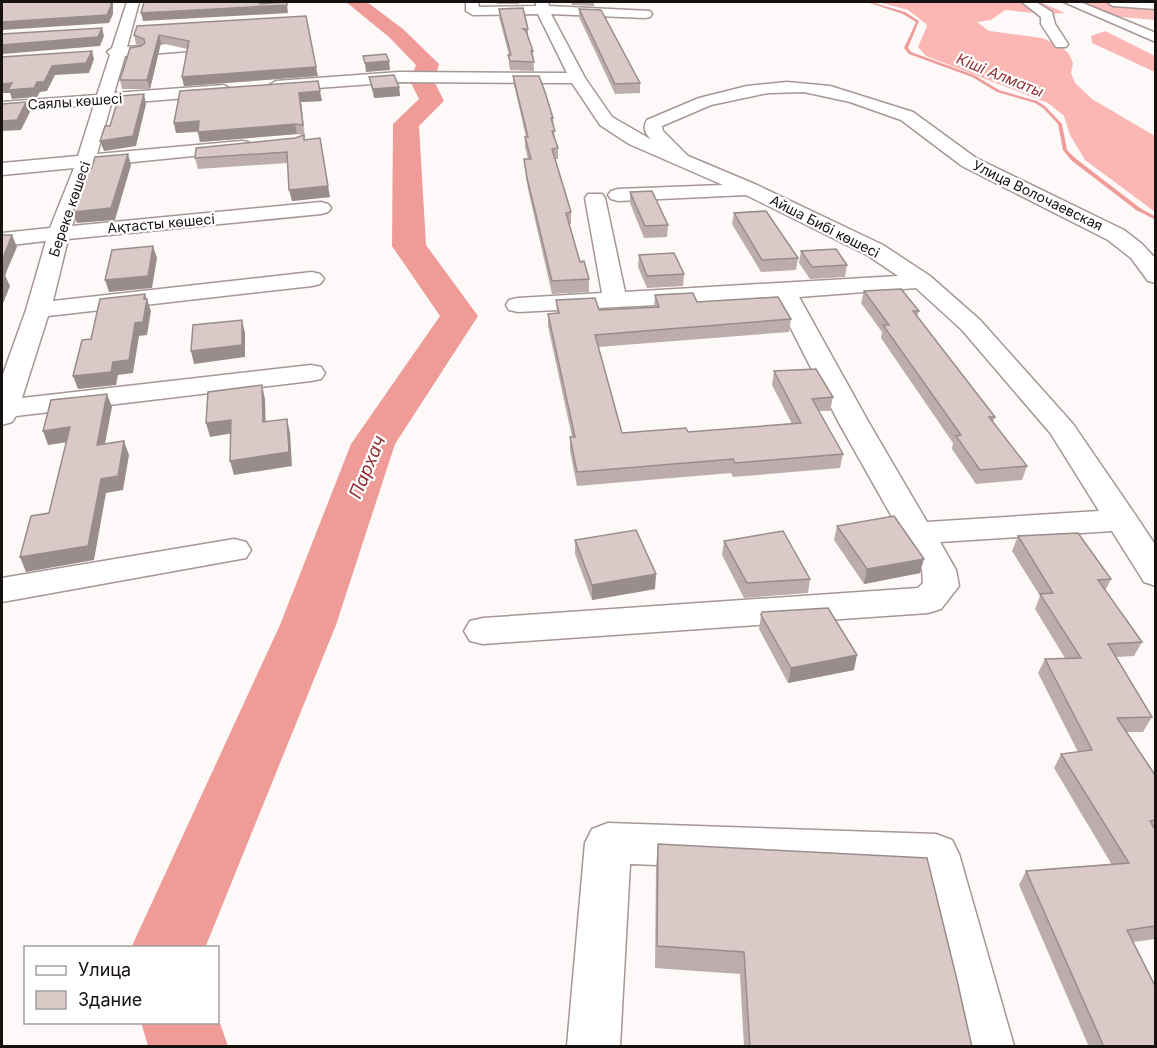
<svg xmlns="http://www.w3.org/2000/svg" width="1157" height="1048" viewBox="0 0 1157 1048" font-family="Inter,sans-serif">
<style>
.green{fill:#fbbebb}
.forest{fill:#fcb7b4}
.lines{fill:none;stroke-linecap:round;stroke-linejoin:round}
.stream{fill:#ef9c99;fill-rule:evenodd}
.river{fill:#ef9c99;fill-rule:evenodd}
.minor-casing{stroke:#a69694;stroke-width:3}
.minor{fill:#fff;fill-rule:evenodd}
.wall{fill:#bcadac}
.shaded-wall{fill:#998d8c}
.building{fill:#dbc9c8;stroke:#998d8c;stroke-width:1.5}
.labels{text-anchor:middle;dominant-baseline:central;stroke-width:4.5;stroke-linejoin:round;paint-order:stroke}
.far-street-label{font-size:14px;fill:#171110;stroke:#fff}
.far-water-label{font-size:15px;font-style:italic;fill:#913034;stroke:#fff}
.water-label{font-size:18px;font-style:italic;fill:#913034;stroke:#fff}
</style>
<rect width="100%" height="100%" fill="#fcf9f8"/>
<path class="green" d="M1091,2L1155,6V20L1111,16L1082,3Z"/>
<g class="forest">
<path d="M878,2H1040L1065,13L1043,14L1005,10L991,20L977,22L989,31L1042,38L1062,47L1069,54L1073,63L1071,73L1075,83L1092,99L1155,136V212L1085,160L1070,135L1064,116L1048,103L926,56L918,47L927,26L925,23L908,10Z"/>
<path d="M1105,31L1155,56V72L1092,43L1091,36Z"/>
</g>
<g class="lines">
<path class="stream" d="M867,2H871L905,12L919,21L908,48L911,52L974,75L999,90L1037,101L1045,106L1062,124L1067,150L1075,158L1140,208L1156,217V220L1136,210L1071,160L1063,150L1058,124L1043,108L1035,103L997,92L972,77L909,54L904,48L916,22L903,14Z"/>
<g class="river">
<path d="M346,2H367L403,29L439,64L434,81L444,101L419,126L426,245L478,316L395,444L336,625L205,948H131L280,625L351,444L440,316L392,246L393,124L419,99L410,81L416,65L389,37Z"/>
<path d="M218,1018L228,1046H148L141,1022H218Z"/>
</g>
<g class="minor-casing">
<g id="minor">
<path d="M127,2H139L127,47L224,40L231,44L224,48L125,56L114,93L224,85L232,90L224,95L111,104L97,154L242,141L248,142L251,146L248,150L242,151L94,166L72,226L321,202L328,204L331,208L328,212L321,214L68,239L53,301L312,272L320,274L324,279L320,284L312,286L48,316L22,398L311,365L321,367L325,373L321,379L311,381L16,416L12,422L2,425V377L26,310L46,241L2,246V233L50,228L74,168L2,175V163L78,156L94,105L2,112V102L97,95L110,55L107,52L112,48Z"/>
<path d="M466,2H478L479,7L536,6V2H548L549,6L650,11L652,14L650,17L645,18L551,14L585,78L612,117L652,140C646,135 642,128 647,120L699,98L747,86L787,82L830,86L913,112L976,158L1124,230L1142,244L1156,259V283L1148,281L1131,258L1108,240L962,166L901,120L850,102L804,92L768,93L711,105L662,126L663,131L688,156L757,185L883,245L930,276L980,320L1073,424L1134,513L1156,546V586L1144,582L1112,531L940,542L956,570L959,586L941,609L928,613L483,644L470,641L464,631L470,621L483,618L918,588L923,583L922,570L839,423L776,299L518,312L509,310L506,305L509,300L518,298L602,293L585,198L588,194H602L605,198L625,292L898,276L867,255L746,195L618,201L611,199L608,195L611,191L618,189L723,185L629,144L600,125L572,83L399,82L276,91L268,86L276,81L399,72L567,73L538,14L473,15L466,11ZM916,288L962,330L1051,434L1099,511L927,522L869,423L799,297Z"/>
<path d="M1022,2H1036L1052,12L1055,24L1068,44L1066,47H1056L1041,24V17Z"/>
<path d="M1064,2H1080L1156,33V42Z"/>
<path d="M1107,2H1156V9L1113,6Z"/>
<path d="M234,539L246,542L251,550L246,558L2,602V578Z"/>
<path d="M608,823L936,834L952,840L959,854L1014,1046H962L918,874L630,864L620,1046H567L585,843L592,829Z"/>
</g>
</g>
<use href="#minor" class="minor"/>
</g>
<g class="wall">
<path d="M496,2H519V4H497Z"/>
<path d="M571,2H594V6L572,5Z"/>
<path d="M499,9L528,29V35L533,51L534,71L510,70L509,64V55L499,17Z"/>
<path d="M579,9L640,83V93L615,94L579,17Z"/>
<path d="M137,26L318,76L184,86L182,77L187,49L161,43L150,89H122L120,80L141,46L136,44L134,35Z"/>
<path d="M513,76L553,118L555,141L558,148V159H555L571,212V224H569L580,262L589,279V292L552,294L528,189L525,170L524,159H528L525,147V137H526L514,85Z"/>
<path d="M369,77L399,87L400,96L374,98L371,86Z"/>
<path d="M180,91L322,101L301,102L305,140L330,197L292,201L287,163L198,169L195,158L295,138L303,135L297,134L200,142L198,132L176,133L174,123Z"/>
<path d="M630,192L668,225L667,237L644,238L630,203Z"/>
<path d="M734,213L798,258L796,270L761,272L732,224Z"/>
<path d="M801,251L847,265L845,277L810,279L799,263Z"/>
<path d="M639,255L684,274L683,286L647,288L638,267Z"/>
<path d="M864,291L919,311L917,316L995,417L993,422L1027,466L1022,480L976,484L952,449L953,443L881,338L882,332L861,303Z"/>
<path d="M655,295L697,302L791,319L789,332L598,347L622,433L688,432L792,424L772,385L774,371L833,397L830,411H819L843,454L840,468L733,477L731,473L577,486L570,451V437H572L548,326V314L557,313L556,300L599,310L654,307Z"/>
<path d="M837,526L920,573L864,584L834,540Z"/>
<path d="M1018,536L1111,579L1105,591L1142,642L1134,656L1116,657L1152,717L1143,732H1127L1155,775V939L1133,942L1155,1047H1089L1019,885L1026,871L1112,865L1054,768L1061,754L1078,752L1038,673L1045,659L1065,658L1035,609L1040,596L1012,551Z"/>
<path d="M575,540L655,589L592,600L575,554Z"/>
<path d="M724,541L810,579L808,593L744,598L722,555Z"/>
<path d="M761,615L854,670L788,683L759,629Z"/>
<path d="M658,844L972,1047H744L740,974L655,968L656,867Z"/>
</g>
<g class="shaded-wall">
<path d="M113,2V14L109,23L2,30V22Z"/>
<path d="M260,2H261V6L287,5L288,13L143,21L141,13Z"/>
<path d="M102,28L104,36L100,46L2,54V45Z"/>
<path d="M159,35L161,43L150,89L147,80Z"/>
<path d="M92,51L94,59L89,73L55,75L47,91L40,92L37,97L12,99L10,93H2V84L37,82L52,66Z"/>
<path d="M389,61L390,70L366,72L365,63Z"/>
<path d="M316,67L318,76L184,86L182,77Z"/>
<path d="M399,87L400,96L374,98L373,89Z"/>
<path d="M320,91L322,101L301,102L305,136L299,93Z"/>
<path d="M144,94L146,104L136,146L104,151L100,141Z"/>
<path d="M26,102L30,112L21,130L2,131V121Z"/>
<path d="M199,121L201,131L176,133L174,123Z"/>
<path d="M295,124L297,134L200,142L198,132Z"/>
<path d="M320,138L330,197L292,201L289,190Z"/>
<path d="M128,154L131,165L115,220L77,223L73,212Z"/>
<path d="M12,235L17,247L5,275L10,286L2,306V261Z"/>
<path d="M153,246L157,258L152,288L109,292L105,280Z"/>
<path d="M145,294L147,301V299L151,311L147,335L139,336L133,373L118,375L116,385L78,389L73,376L135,323Z"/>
<path d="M242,320L245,333V357L194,364L191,351Z"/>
<path d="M262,385L265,399L266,436L263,422Z"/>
<path d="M107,394L112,407L102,459L97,445Z"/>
<path d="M287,419L290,433L292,466L234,475L230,461Z"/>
<path d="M231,420L234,433L210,437L206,423Z"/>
<path d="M70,427L75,441L48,445L43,431Z"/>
<path d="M124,441L129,455L123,490L106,493L94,560L26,572L20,557L101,479Z"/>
<path d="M924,559L920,573L864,584L867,569Z"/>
<path d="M656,574L655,589L592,600V585Z"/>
<path d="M857,655L854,670L788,683L791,668Z"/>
</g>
<g class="building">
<path d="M2,2H111V6L107,15L2,22Z"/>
<path d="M144,2H260V4L287,2V5L141,13Z"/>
<path d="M523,8L528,29H523L526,31L533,51H531L534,62L510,61L508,55H511L499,9Z"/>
<path d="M579,9L601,10L640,83L615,84Z"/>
<path d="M306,16L316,67L182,77L189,41L159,35L147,80H120L130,48L141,46L145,43L144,39L134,35L137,26Z"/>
<path d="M102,28L98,37L2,45V34Z"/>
<path d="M92,51L86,63L52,66L44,82H37L34,88L8,90L12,83L2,84V57Z"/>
<path d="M386,54L389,61L365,63L363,56Z"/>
<path d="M394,75L399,87L373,89L369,77Z"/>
<path d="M513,76H539L545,92L553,118H551L555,131H552L558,148L552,149L571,212L566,213L580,262L584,261L589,279L552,281L527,178L524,159H531L525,137H528Z"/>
<path d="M318,81L320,91L299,93L303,125L295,124L198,132L199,121L174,123L180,91Z"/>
<path d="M144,94L133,136L100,141L105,126H110L119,96Z"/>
<path d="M26,102L17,120L2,121V104Z"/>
<path d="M304,135V140L320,138L328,186L289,190L287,152L195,158L196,148L295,138Z"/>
<path d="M128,154L111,208L73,212L88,168H92L95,157Z"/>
<path d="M652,191L668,225L645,226L630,192Z"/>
<path d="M766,211L798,258L762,260L734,213Z"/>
<path d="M2,235H12L2,261Z"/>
<path d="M153,246L148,276L105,280L112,250Z"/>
<path d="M836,249L847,265L812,267L801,251Z"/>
<path d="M674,253L684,274L647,276L639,255Z"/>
<path d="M5,274L2,282V275Z"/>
<path d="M901,289L919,311H913L995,417H989L1027,466L980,470L956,436L961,435L883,325H889L864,291Z"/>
<path d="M693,293L697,302L778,297L791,319L595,335L622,433L686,428L688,432L801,423L774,371L816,369L833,397L812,399L843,454L735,463L733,459L577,472L570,437H575L548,314L559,313L556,300L595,298L599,310L659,307L655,295Z"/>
<path d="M145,294L144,299H147L143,322L135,323L129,360L113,362L111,372L73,376L82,340L91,339L100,299Z"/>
<path d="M242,320V345L191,351L193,325Z"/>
<path d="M262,385L263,422L287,419L289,452L230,461L231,420L206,423L208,392Z"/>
<path d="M107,394L97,445L124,441L118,476L101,479L88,546L20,557L31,516L49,513L70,427L43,431L51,400Z"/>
<path d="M894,516L924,559L867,569L837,526Z"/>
<path d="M636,530L656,574L592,585L575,540Z"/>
<path d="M783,531L810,579L747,583L724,541Z"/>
<path d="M1078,533L1111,579L1098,580L1142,642L1108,644L1152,717L1117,718L1155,775V820L1150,821L1155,830V926L1127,930L1155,986V1047H1104L1026,871L1129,863L1061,754L1092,750L1045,659L1081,658L1040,594L1053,593L1018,536Z"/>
<path d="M828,608L857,655L791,668L761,615L762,612Z"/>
<path d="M658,844L927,858L957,980L972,1047H750L744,952L657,946Z"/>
</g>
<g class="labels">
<g class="far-street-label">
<text transform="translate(75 101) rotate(-4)">Саялы көшесі</text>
<text transform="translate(1038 195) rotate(26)">Улица Волочаевская</text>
<text transform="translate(69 209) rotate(-71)">Береке көшесі</text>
<text transform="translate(161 223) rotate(-5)">Ақтасты көшесі</text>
<text transform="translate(825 226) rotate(27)">Айша Бибі көшесі</text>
</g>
<g class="far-water-label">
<text transform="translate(1000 75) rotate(22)">Кіші Алматы</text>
</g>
<g class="water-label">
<text transform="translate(367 467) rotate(-67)">Пархач</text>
</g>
</g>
<rect width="1157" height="1048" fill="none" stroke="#171110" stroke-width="6"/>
<rect x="24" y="946" width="195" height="78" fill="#ffffff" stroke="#a2a09f" stroke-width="1.5"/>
<rect x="36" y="966" width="30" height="9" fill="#ffffff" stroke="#a2a09f" stroke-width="1.5"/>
<text x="78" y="976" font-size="18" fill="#171110">Улица</text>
<rect x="36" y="991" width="30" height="18" fill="#dbc9c8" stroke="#a2a09f" stroke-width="1.5"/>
<text x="78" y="1006" font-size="18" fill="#171110">Здание</text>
</svg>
